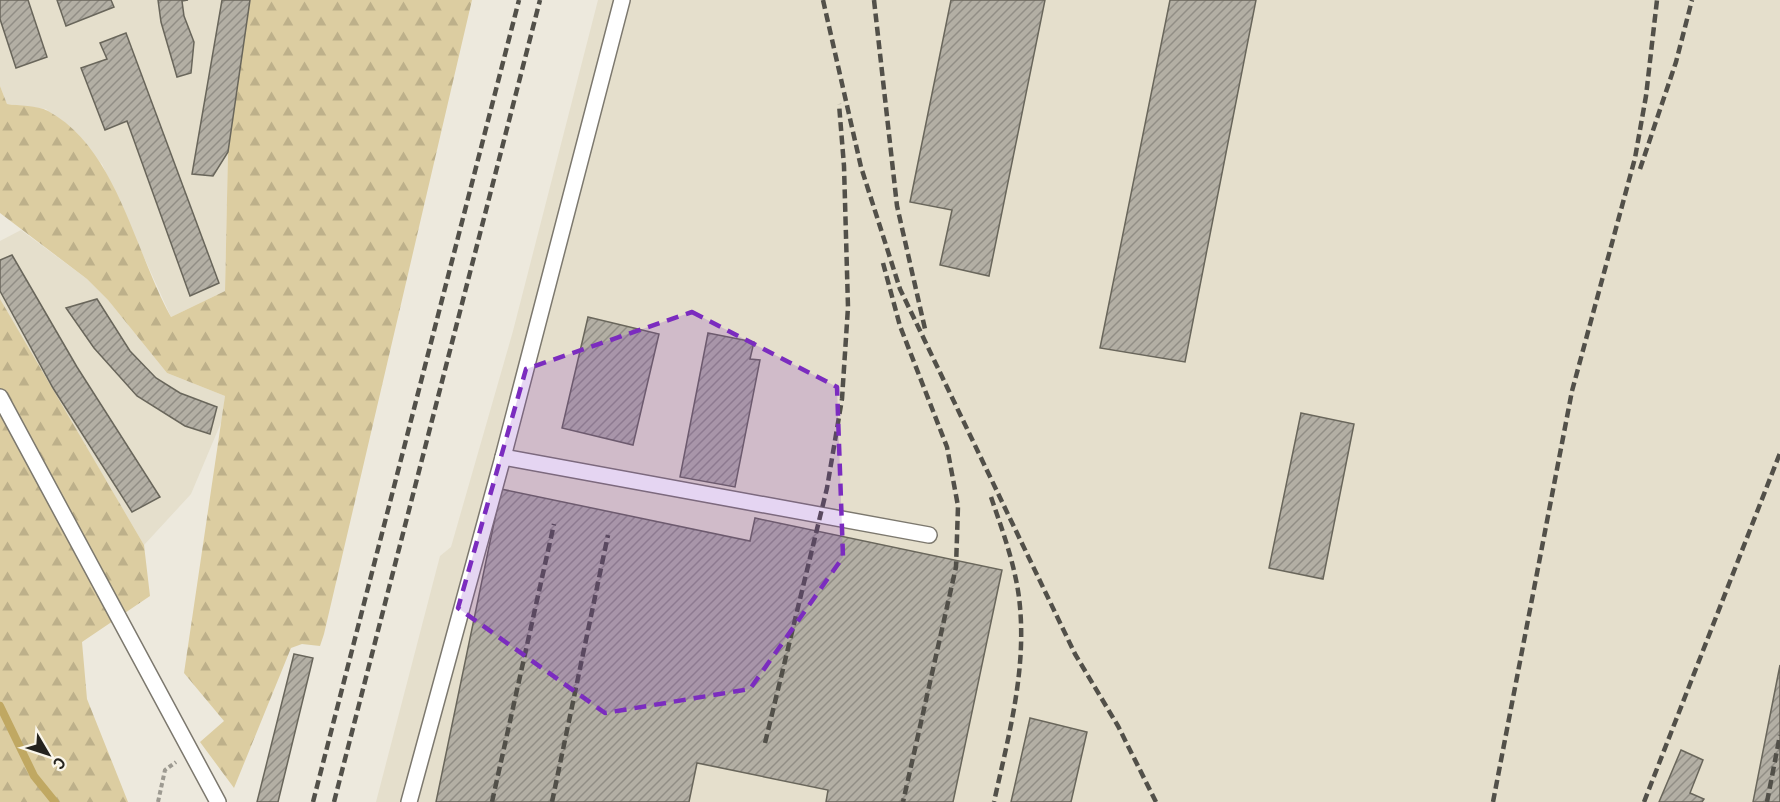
<svg xmlns="http://www.w3.org/2000/svg" width="1780" height="802" viewBox="0 0 1780 802" font-family="Overpass,sans-serif">
<style>
.built{fill:#e5dfcc}
.forest{fill:url(#forest-firs)}
.lines{fill:none;stroke-linecap:round;stroke-linejoin:round}
.stream{stroke:#c0a862;stroke-width:8}
.building{fill:url(#building-hatch);stroke:#69665b;stroke-width:1.5}
.lane-casing{stroke:#7c786e;stroke-width:18}
.path{stroke:#9d9a91;stroke-width:4;stroke-dasharray:4.5 3;stroke-linecap:butt}
.lane{stroke:#fff;stroke-width:15}
.rail{stroke:#525049;stroke-width:4.5;stroke-dasharray:9 4.5;stroke-linecap:butt}
.marked{fill:#7b2cbf;fill-opacity:0.2;stroke:#7b2cbf;stroke-width:4.5;stroke-dasharray:12 8;stroke-linejoin:round}
</style>
<defs>
<pattern id="forest-firs" width="22" height="20" patternUnits="userSpaceOnUse" patternTransform="scale(1.5)"><rect width="22" height="20" fill="#dccda1"/><path d="M5 1l3.5 6h-7zM16 11l3.5 6h-7z" fill="#bdb08a"/></pattern>
<pattern id="building-hatch" width="6" height="6" patternUnits="userSpaceOnUse" patternTransform="scale(1.5)"><rect width="6" height="6" fill="#b3afa4"/><path d="M-1 1l2-2M0 6l6-6M5 7l2-2" fill="none" stroke="#918e85"/></pattern>
</defs>
<rect width="100%" height="100%" fill="#ede9dd"/>
<g class="built">
<path d="M0,0H250L228,152L225,291L171,317L102,164L46,109L7,104L0,86Z"/>
<path d="M598,0H1780V802H376L440,556L451,547L513,331Z"/>
<path d="M21,230L87,279L108,300L167,373L225,396L223,418L191,494L144,545L0,300V241Z"/>
</g>
<g class="forest">
<path d="M250,0H472L324,634L320,646L302,644L291,648L234,788L200,742L224,721L184,673L225,396L167,373L108,300L87,279L0,213V86L7,104C19,106 37,105 48,111C117,148 135,253 171,317L225,291L228,152Z"/>
<path d="M0,299L144,545L150,596L82,642L87,699L128,802H0Z"/>
</g>
<g class="lines">
<path class="stream" d="M0,706L34,776L55,802"/>
</g>
<g class="building">
<path d="M0,0H28L47,57L16,68L0,19Z"/>
<path d="M57,0H111L114,7L66,26Z"/>
<path d="M158,0H188L182,1L184,16L194,42L191,73L177,77L161,22Z"/>
<path d="M222,0H250L228,152L213,176L192,174Z"/>
<path d="M951,0H1045L989,276L940,265L952,210L910,202Z"/>
<path d="M1170,0H1256L1185,362L1100,348Z"/>
<path d="M126,33L219,283L190,296L127,121L105,130L81,68L107,59L100,43Z"/>
<path d="M12,255L77,367L160,497L132,512L53,388L0,291V260Z"/>
<path d="M97,299L130,351L156,378L180,393L217,407L210,434L185,426L137,396L94,348L66,308Z"/>
<path d="M588,317L659,334L633,445L562,428Z"/>
<path d="M708,333L754,342L750,359L760,360L735,487L680,477Z"/>
<path d="M1301,413L1354,424L1323,579L1269,568Z"/>
<path d="M501,489L750,541L755,518L1002,570L953,802H826L828,790L697,763L689,802H436Z"/>
<path d="M294,654L313,658L278,802H257Z"/>
<path d="M1780,665V802H1753Z"/>
<path d="M1030,718L1087,732L1071,802H1011Z"/>
<path d="M1681,750L1703,760L1690,793L1704,799L1702,802H1659Z"/>
</g>
<g class="lines">
<g class="lane-casing">
<g id="lane">
<path d="M0,397L218,802"/>
<path d="M503,457L929,535"/>
<path d="M409,802L503,457L622,0"/>
</g>
</g>
<path class="path" d="M158,802L165,770L176,762"/>
<use href="#lane" class="lane"/>
<g class="rail">
<path d="M823,0L861,167L900,289L1075,654L1118,726L1156,802"/>
<path d="M874,0L897,206L925,329"/>
<path d="M1640,169L1676,62L1692,0"/>
<path d="M883,263L900,326L947,447L958,506L956,567L903,802"/>
<path d="M991,497C1003,532 1017,570 1020,607C1026,674 1008,738 994,802"/>
<path d="M765,743L827,488L842,399L848,307L844,166L839,104"/>
<path d="M313,802L519,0"/>
<path d="M334,802L540,0"/>
<path d="M492,802L554,524"/>
<path d="M552,802L608,535"/>
<path d="M1493,802L1572,391L1635,158L1646,96L1657,0"/>
<path d="M1644,802L1780,453"/>
<path d="M1767,802L1780,735"/>
</g>
</g>
<path class="marked" d="M692,312L837,387L843,557L750,689L605,713L458,608L526,369Z"/>
<g transform="translate(48 754) rotate(129)" stroke="#faf6ea" stroke-width="4.5" paint-order="stroke">
<path d="M0-4.5L10 22L0 15L-10 22Z" fill="#24231e"/>
<text y="-9" font-size="16" font-weight="bold" text-anchor="middle" fill="#24231e">С</text>
</g>
</svg>
